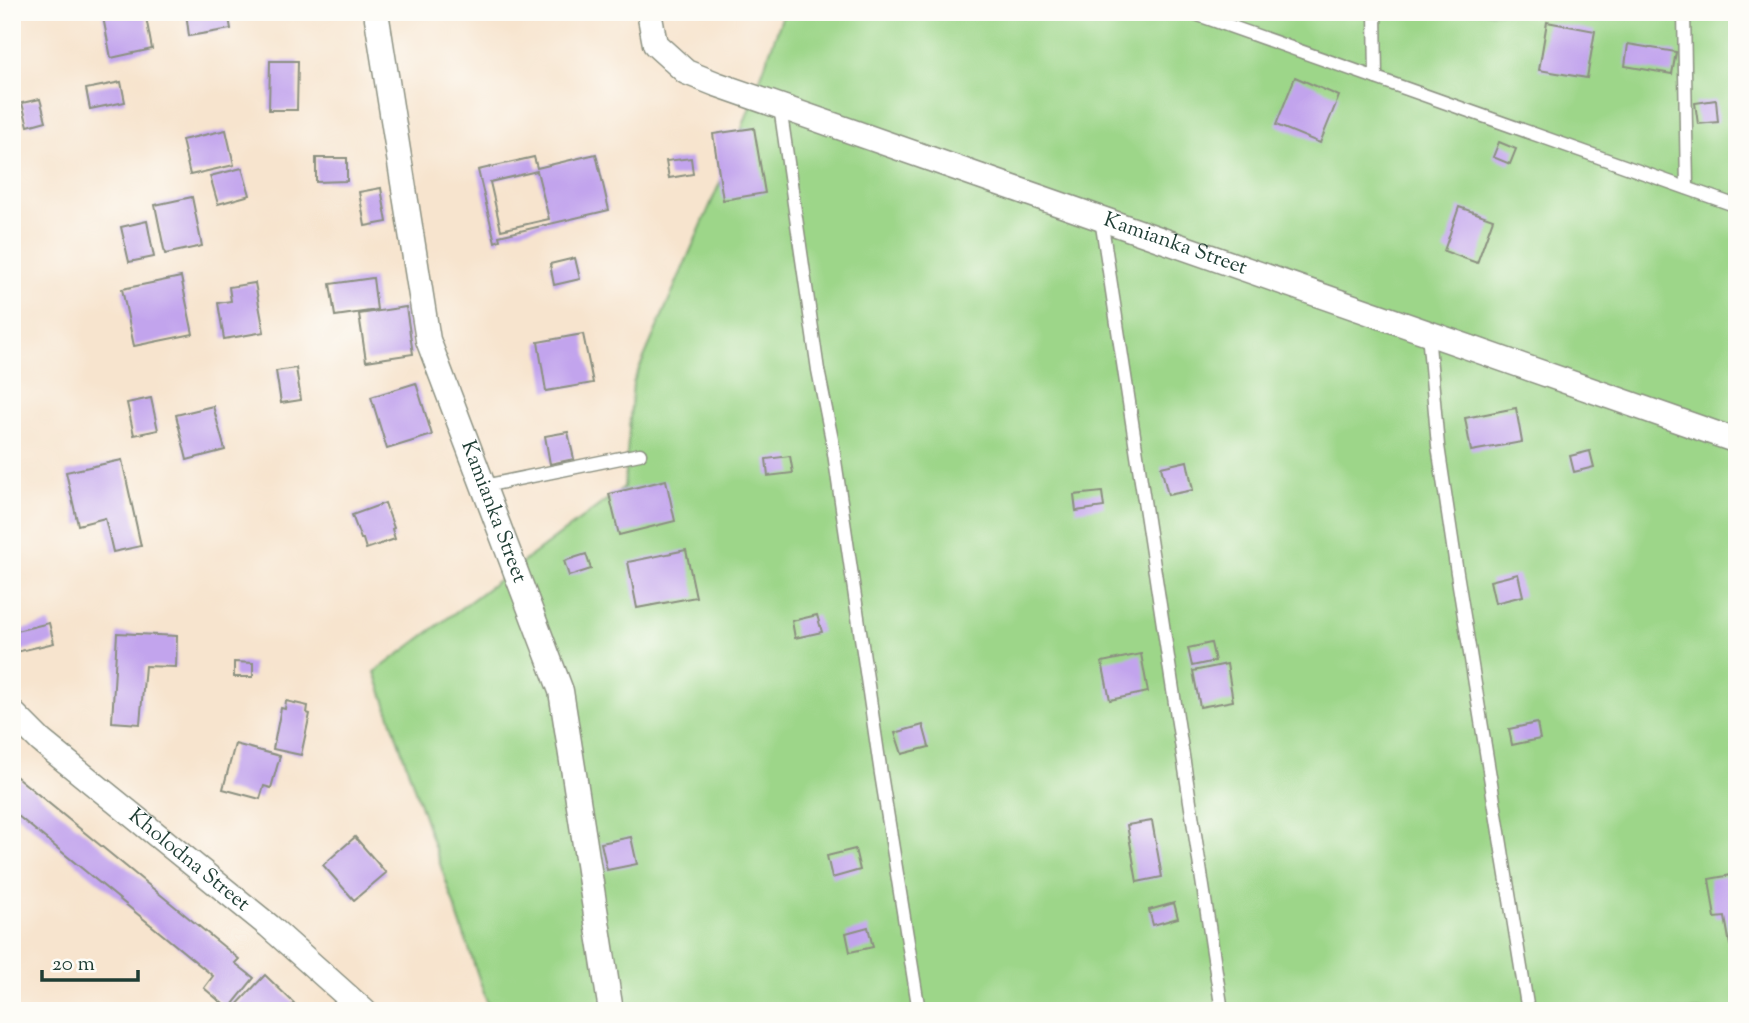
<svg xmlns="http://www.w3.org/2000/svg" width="1749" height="1023" viewBox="0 0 1749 1023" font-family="'Sorts Mill Goudy',serif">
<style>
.green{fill:#9dd689;stroke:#5e8a5e;stroke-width:2}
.building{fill:#c2a4ed;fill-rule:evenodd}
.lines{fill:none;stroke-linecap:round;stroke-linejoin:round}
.lane-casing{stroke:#8b9081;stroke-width:15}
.street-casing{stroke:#8b9081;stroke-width:27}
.lane{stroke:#fff;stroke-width:12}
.street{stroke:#fff;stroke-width:24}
.labels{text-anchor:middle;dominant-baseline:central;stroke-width:7;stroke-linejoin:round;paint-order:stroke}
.street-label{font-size:21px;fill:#1f3d34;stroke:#fdfcf7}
</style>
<rect width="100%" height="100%" fill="#fdfcf7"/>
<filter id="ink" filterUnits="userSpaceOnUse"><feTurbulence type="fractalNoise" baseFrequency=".0143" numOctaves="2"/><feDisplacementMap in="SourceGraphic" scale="14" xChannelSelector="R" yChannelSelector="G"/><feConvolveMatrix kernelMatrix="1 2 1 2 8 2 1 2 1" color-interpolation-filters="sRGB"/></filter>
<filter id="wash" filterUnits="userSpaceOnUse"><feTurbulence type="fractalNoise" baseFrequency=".00686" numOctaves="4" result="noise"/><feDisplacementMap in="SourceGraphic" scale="28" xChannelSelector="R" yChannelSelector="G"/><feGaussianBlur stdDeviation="1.57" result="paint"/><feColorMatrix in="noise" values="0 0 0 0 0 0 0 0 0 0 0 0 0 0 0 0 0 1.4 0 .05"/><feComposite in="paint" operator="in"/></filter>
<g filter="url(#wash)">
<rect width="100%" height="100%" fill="#f7e4ce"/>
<path class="green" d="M784,12H1737V1011H490L375,672L624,487L633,383L735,148Z"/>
<g id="blocks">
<g class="building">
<path d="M102,12H145L152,49L111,58Z"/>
<path d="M186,12H228L231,29L189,36Z"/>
<path d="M1711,12H1737V18L1711,16Z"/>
<path d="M1547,22L1595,31L1587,78L1539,70Z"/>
<path d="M1628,44L1676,52L1672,74L1625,66Z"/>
<path d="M270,61H298L297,110H269Z"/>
<path d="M1295,77L1339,96L1320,143L1276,125Z"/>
<path d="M121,82L125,102L90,109L86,89Z"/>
<path d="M40,99L46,121L28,126L22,103Z"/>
<path d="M1716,100L1718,122L1698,124L1695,103Z"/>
<path d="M754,128L765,193L723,200L713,134Z"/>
<path d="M226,130L234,165L190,175L182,140Z"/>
<path d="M1499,142L1516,149L1510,164L1493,157Z"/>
<path d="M596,154L609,210L499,236L500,240L495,242L478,170L534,157L537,168ZM537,171L549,219L501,230L490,182Z"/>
<path d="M316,158H347V181L316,182Z"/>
<path d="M691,158L693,174L669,178L666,161Z"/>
<path d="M242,168L250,195L218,204L210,176Z"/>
<path d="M381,188L387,222L365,226L359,192Z"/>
<path d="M192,197L202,246L165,254L155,205Z"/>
<path d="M1459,207L1493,219L1477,263L1444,251Z"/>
<path d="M147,221L154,257L129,262L121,227Z"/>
<path d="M575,258L580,279L554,285L550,264Z"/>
<path d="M181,277L193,334L134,346L122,289Z"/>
<path d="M373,278L377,310L335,316L330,284Z"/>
<path d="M255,283L264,332L224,339L218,303L231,301L229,287Z"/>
<path d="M406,307L413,354L366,361L359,314Z"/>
<path d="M583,334L593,383L546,391L538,342Z"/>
<path d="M296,368L301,400L281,403L276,371Z"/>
<path d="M416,383L432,435L387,449L371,397Z"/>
<path d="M151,398L158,430L134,435L127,403Z"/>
<path d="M213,406L225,450L187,460L176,415Z"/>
<path d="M1516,408L1522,442L1471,451L1465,418Z"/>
<path d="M568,432L574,459L550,464L545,436Z"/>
<path d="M1590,451L1594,467L1574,472L1570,456Z"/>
<path d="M790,456L793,473L768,476L766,459Z"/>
<path d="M122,460L141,546L113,552L105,518L78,525L66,472Z"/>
<path d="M1187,461L1193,490L1168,495L1161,467Z"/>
<path d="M666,480L675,521L619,535L609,494Z"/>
<path d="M1102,492L1104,507L1076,511L1074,495Z"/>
<path d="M385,503L394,528L392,529L395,539L366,549L363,539H361L352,515Z"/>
<path d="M686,550L696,597L637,608L628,562Z"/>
<path d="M586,554L591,569L569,576L564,561Z"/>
<path d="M1518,574L1523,596L1495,603L1490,581Z"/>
<path d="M817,615L822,632L795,638L792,621Z"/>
<path d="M49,623L54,643L12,653V632Z"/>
<path d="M117,633L177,636L176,667L145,666L140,724L112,722Z"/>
<path d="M1211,643L1215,661L1192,666L1188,648Z"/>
<path d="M1141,654L1148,692L1110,700L1102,662Z"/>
<path d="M234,662L253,663V677H234Z"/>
<path d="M1227,664L1233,701L1200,707L1193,671Z"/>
<path d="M286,701L308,706L307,713L310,714L301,755L273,749L281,708L285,709Z"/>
<path d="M1537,723L1540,739L1512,745L1509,729Z"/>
<path d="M923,725L929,747L902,754L895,733Z"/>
<path d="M235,744L280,756L271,788L264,786L260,799L223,789Z"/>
<path d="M12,773L239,959L235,963L254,978L229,1009L204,988L213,976L12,811Z"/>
<path d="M1152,821L1162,877L1137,882L1127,825Z"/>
<path d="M355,837L386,873L354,900L323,865Z"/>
<path d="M631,837L637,864L607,870L601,843Z"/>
<path d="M855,849L860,870L832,878L827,856Z"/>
<path d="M1737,874V944L1730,945L1725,917L1715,918L1709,879Z"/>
<path d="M1174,903L1178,918L1153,925L1149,910Z"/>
<path d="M868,927L873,947L850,952L846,933Z"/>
<path d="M265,975L294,1003L287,1011H231Z"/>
</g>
</g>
</g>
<g filter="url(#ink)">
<use href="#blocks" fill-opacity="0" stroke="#8b9081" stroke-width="2"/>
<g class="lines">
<g class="lane-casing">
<g id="lane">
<path d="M1190,12L1737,206"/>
<path d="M1375,12L1376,78"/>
<path d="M1684,12L1687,188"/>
<path d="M780,107L818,370L832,440L881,774L919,1011"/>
<path d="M1101,219L1222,1011"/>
<path d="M1428,333L1438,446L1457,573L1528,1011"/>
<path d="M484,486L640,454"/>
<path d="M334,1011L349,998"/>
</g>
</g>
<g class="street-casing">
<g id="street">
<path id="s1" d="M376,12L428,340L561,691L611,1011"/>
<path id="s2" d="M649,12L655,44L686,72L716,84L1737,441"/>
<path id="s3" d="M12,712L41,741L269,926L364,1011"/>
</g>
</g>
<use href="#lane" class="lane"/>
<use href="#street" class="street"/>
</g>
</g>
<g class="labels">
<g class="street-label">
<text stroke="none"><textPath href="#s2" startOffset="593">Kamianka Street</textPath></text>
<text stroke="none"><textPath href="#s1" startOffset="516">Kamianka Street</textPath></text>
<text stroke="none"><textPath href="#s3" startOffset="231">Kholodna Street</textPath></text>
</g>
</g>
<rect width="1749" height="1023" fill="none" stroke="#fdfcf7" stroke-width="42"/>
<path d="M42 970v10h96v-10" fill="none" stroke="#1f3d34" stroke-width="3.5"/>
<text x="52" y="970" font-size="21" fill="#1f3d34" stroke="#fdfcf7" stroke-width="5" paint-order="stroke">20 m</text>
</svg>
